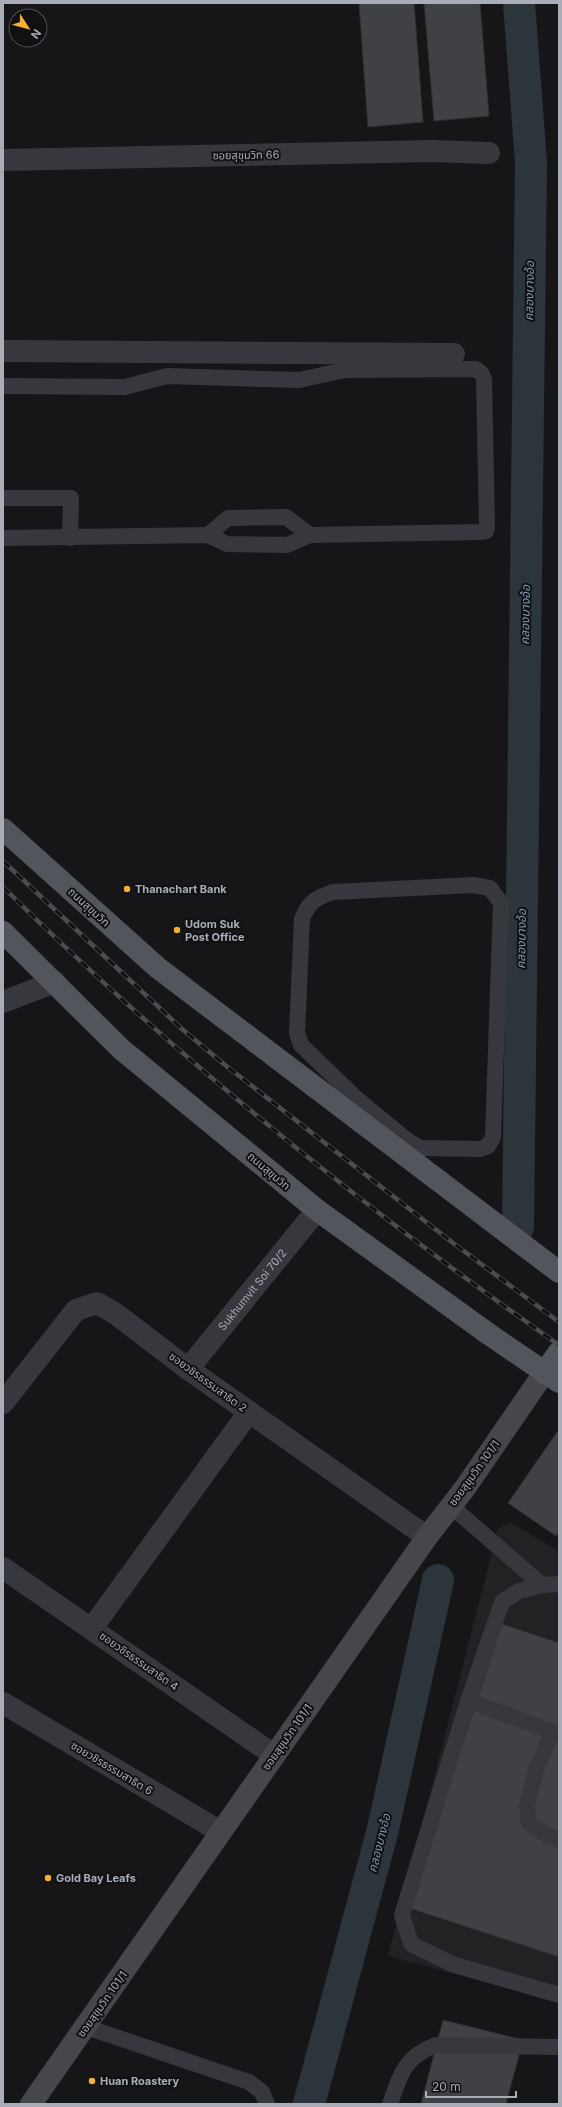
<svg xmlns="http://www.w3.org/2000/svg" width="562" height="2107" viewBox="0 0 562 2107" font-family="Inter,'Noto Sans Thai',sans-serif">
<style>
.built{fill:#222225}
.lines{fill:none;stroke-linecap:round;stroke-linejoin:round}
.canal{stroke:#2c353c;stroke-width:32}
.building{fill:#404145;stroke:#303034}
.lane{stroke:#37383d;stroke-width:16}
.street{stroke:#37383d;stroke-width:22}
.secondary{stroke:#45474d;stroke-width:22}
.primary{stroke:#53555c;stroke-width:22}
.rail-casing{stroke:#4a4c52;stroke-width:4.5}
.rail{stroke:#111113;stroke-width:3;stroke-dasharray:9;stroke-linecap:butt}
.poi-dot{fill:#f2b134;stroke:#111113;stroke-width:1.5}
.labels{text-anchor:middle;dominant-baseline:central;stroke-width:4;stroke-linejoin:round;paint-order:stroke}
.street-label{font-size:11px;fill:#a8adb8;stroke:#111113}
.poi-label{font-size:11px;font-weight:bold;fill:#a8adb8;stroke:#111113;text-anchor:start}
.water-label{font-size:12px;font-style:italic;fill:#7f9bb3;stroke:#111113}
</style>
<rect width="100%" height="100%" fill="#161618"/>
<path class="built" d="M510,1522L559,1551V2002L388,1956L498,1529Z"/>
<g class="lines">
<g class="canal">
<path d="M518,1227L531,163L519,3"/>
<path d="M309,2104L383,1829L438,1580"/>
</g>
</g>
<g class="building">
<path d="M359,3H414L423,122L368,127Z"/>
<path d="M424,3H480L489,116L434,121Z"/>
<path d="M557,1432L559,1433V1532L556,1536L508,1503Z"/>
<path d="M502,1624L559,1643V1957L409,1908Z"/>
<path d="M443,2020L523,2040L506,2104H421Z"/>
</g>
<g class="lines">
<g class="lane">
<path d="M3,386L125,387L167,376L299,380L345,370L476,369L482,374L484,379L487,527L486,531L482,532L310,535L287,545L227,544L208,535L3,538"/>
<path d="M3,498H71L70,538"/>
<path d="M208,535L228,518L286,517L310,535"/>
<path d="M473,885L490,888L501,903L493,1137L488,1146L480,1149L421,1148L408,1141L357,1099L301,1045L297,1033L302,919C309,902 315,898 333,892Z"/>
<path d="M451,1506L542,1585"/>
<path d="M559,1584L542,1585L519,1591L502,1602L468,1701L402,1915L411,1944L452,1964L559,1995"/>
<path d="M468,1701L559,1734"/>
<path d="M553,1732L536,1769L527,1806L529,1823L548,1836L559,1840"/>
<path d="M86,2027L249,2082L262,2092L267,2104"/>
<path d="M390,2104C400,2075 405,2056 436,2045L559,2047"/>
</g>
<g class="street">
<path d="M3,160L432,151L489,153"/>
<path d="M3,351L454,354"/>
<path d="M3,1002L55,982"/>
<path id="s1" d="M188,1369L317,1210"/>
<path d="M3,1403L76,1310L97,1303L116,1314L188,1369L427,1537"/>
<path d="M3,1568L274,1755"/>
<path d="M92,1628L249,1412"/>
<path d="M3,1703L221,1832"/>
</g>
<path class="secondary" d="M31,2104L427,1537L465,1488L544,1373"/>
<g class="primary">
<path d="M3,829L158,968L559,1272"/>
<path d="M3,932L121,1049L317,1210L490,1335L559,1382"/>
<path d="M544,1373L559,1352"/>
</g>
<g class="rail-casing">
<g id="rail">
<path d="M3,861L182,1029L225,1065L453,1243L559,1322"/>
<path d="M3,887C174,1056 362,1207 559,1345"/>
</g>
</g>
<use href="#rail" class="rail"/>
</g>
<g class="poi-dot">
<circle cx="127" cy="889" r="4"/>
<circle cx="177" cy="930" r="4"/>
<circle cx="48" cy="1878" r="4"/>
<circle cx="92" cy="2081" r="4"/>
</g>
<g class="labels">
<g class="street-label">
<text transform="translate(246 155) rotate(-1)">ซอยสุขุมวิท 66</text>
<text transform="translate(89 907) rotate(42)">ถนนสุขุมวิท</text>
<text transform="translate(269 1171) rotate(40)">ถนนสุขุมวิท</text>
<text stroke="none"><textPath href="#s1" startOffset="102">Sukhumvit Soi 70/2</textPath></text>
<text transform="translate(208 1382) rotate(36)">ซอยวชิรธรรมสาธิต 2</text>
<text transform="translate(474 1473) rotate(-54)">ซอยสุขุมวิท 101/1</text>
<text transform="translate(139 1661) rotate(35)">ซอยวชิรธรรมสาธิต 4</text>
<text transform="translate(287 1737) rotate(-55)">ซอยสุขุมวิท 101/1</text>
<text transform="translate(112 1768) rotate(31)">ซอยวชิรธรรมสาธิต 6</text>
<text transform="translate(102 2004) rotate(-55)">ซอยสุขุมวิท 101/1</text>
</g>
<g class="poi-label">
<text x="135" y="889">Thanachart Bank</text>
<text x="185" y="924">Udom Suk<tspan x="185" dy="13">Post Office</tspan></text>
<text x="56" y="1878">Gold Bay Leafs</text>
<text x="100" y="2081">Huan Roastery</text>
</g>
<g class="water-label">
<text transform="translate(529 291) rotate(-89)">คลองบางอ้อ</text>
<text transform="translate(525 615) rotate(-89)">คลองบางอ้อ</text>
<text transform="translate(521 939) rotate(-89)">คลองบางอ้อ</text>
<text transform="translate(379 1843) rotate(-76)">คลองบางอ้อ</text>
</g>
</g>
<rect width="562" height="2107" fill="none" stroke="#a8adb8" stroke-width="8"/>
<g transform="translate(28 28) rotate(126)"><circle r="19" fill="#111113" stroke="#4d4f55"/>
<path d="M0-3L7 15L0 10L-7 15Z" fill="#f2b134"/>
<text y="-6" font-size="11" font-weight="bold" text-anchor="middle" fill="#a8adb8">N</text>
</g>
<path d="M426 2091v6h90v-6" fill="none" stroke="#a8adb8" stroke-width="2"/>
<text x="432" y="2091" font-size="12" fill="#a8adb8" stroke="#111113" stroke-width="3" paint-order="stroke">20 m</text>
</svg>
